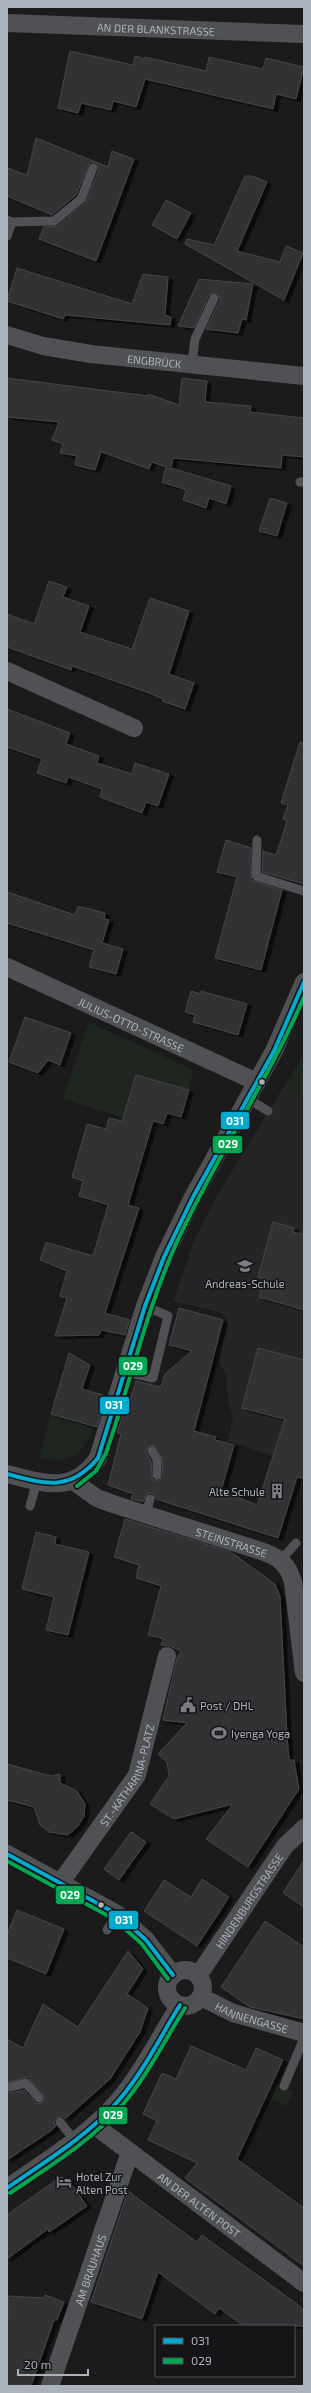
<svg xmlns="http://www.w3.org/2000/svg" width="311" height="2393" viewBox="0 0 311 2393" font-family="'Exo 2',sans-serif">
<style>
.built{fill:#252528}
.green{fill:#1f2620}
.building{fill:#333334;stroke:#444548;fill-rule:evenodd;filter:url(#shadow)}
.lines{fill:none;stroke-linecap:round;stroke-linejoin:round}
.service{stroke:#4f5155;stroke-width:9}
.minor{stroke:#4f5155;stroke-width:18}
.bus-1-casing{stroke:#151518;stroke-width:7}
.bus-2-casing{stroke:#151518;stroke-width:7}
.bus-1{stroke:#00a9ce;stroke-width:4}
.bus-2{stroke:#00a651;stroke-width:4}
.bus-dot{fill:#adb3bc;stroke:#151518;stroke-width:1.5}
.labels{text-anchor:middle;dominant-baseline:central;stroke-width:3;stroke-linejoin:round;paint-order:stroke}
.street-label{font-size:11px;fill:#adb3bc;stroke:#151518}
.poi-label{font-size:11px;fill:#adb3bc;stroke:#151518;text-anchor:start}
.line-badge{stroke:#151518;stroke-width:1.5}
.badge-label{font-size:11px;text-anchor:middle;font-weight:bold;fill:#fff}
</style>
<defs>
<filter id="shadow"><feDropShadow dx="4.5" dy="2.5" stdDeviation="0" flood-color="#0009"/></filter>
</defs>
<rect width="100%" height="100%" fill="#1b1b1c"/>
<path class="built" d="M284,1086L304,1105V1448L278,1440L273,1456L228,1441L233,1417L228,1402L226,1373L219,1363L228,1322L222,1313L173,1301L196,1236L217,1196Z"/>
<g class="green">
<path d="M89,1022L193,1070L189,1090L136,1075L124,1118L63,1099Z"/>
<path d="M304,1055V1105L284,1086Z"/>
<path d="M51,1414L94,1426C84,1455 69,1465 39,1457Z"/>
<path d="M274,2083L293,2091L287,2106L267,2098Z"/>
</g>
<g class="building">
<path d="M70,51L133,65L135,56L145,59V57L206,71L209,57L263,69L266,58L304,67L296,99L276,94L273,109L145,79L136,107L113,101L111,110L81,103L78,113L58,108Z"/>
<path d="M36,138L108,167L112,151L134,159L96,261L39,239L44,227L57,226L85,203L99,170L97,164L92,162L89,164L76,195L52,215L7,196V168L27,175Z"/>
<path d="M245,176H252L267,182L237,251L280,262L286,246L303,253L284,300L185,244L187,239L214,245Z"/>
<path d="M166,200L191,213L177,239L152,225Z"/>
<path d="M17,268L132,304L143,274L168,277L165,315L171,317L170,325L65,315L63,319L7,301Z"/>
<path d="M199,279L253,284L246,320L242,319L238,333L206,329L220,300L219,295L214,292L209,295L194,328L178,326Z"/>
<path d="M7,378L148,396V394L179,405L182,378L207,381L205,402L251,406L250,412L304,418V457L282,455L281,468L173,458L171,468L231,486L226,504L209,498L206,508L183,500L186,490L162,482L166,467L152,462L149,469L101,452L95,470L75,465L77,456L60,453L63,444L52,440L59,422L7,417Z"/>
<path d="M270,498L287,503L277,536L259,531Z"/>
<path d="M49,581L67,587L63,597L89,606L80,632L132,649L150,598L189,611L169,674L194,683L185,709L162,701L163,699L149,693L72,666L71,670L7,647V614L34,624Z"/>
<path d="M7,709L70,733L66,744L99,756L97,763L132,774L135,763L169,774L158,806L146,802L142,813L100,797L102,789L68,777L66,783L37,773L42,759L7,747Z"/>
<path d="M300,742L304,743V884L262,872L263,851L276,855L287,821L283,819L288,805L281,803Z"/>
<path d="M226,840L251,848V880L282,890L261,970L215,958L237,877L217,872Z"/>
<path d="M7,892L75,915L78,906L105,913L104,919L109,920L102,943L123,949L116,974L89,967L94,950L7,923Z"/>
<path d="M191,991L201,994V991L247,1004L238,1035L193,1022L195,1015L185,1012Z"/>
<path d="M25,1017L71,1033L60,1065L48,1060L38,1073L9,1062Z"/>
<path d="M136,1075L189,1090L181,1117L167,1113L163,1124L153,1121L128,1205L139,1208L105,1313L130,1320L125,1335L101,1330L99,1335L55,1336L67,1298L60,1296L67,1271L40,1260L46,1242L93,1256L108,1205L79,1196L83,1181L72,1177L87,1124L106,1129L109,1118L122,1121Z"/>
<path d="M273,1222L294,1228L293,1232L304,1235V1310L259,1297L264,1279L258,1277Z"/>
<path d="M179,1308L223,1320L194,1431L216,1437L215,1440L234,1445L221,1491L257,1505L285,1419L242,1408L258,1348L304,1360V1479L297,1477L278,1538L156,1499L151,1493L146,1495L143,1502L131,1499L133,1494L108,1485L121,1434L117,1433L126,1402L129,1403L136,1381L161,1387L165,1374L192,1351L169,1345ZM149,1446H155L162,1456L163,1475L160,1480H154L152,1478L151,1461L146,1452Z"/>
<path d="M69,1353L90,1365L82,1389L106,1396L97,1427L51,1414Z"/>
<path d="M125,1519L231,1552L275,1584L280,1596L287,1735L289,1760H294L299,1789L248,1867L206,1839L233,1804L174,1819L150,1804L169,1776L167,1762L158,1754L187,1723L163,1720L177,1658L181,1651L170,1646L161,1645L163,1639L148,1635L161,1586L136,1578L139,1565L114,1557Z"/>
<path d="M36,1532L56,1537L55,1544L89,1552L68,1635L46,1630L54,1597L22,1589Z"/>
<path d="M7,1764L51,1776L60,1774V1783L77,1791L85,1804L84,1816L78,1826L68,1835L49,1832L40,1825L34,1807L7,1800Z"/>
<path d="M131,1832L146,1842L119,1880L104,1869Z"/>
<path d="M304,1860V1907L283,1893Z"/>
<path d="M202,1879L229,1897L197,1946L144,1911L164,1880L191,1897Z"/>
<path d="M17,1910L64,1929L46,1974L7,1958V1935Z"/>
<path d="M265,1921L304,1947V2019L250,2007L221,1987Z"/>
<path d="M128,1951L143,1969L127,1994L148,2008L140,2032L110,2079L65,2119L62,2116L56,2118L54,2122L56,2126L52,2130L7,2160V2091L12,2093L24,2090L37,2104L43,2102L45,2097L28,2077L7,2083V2039L23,2048L43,2004L78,2027Z"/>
<path d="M191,2046L246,2070L256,2048L283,2060L237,2159L304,2208V2266L185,2178L197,2163L148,2140L157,2121L143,2114L162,2073L176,2079Z"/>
<path d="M60,2177L68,2179L87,2206L49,2232L48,2229L7,2259V2215Z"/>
<path d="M128,2191L197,2242L202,2235L296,2303L304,2310V2326H244L219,2308L215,2314L158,2272L142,2319L91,2302Z"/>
<path d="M45,2295L64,2302L57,2320H54L31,2386H7L8,2296L44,2298Z"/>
</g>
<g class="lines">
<g class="service">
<path d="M12,222L54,221L81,199L93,168"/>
<path d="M7,236L12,222L7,220"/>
<path d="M192,363L195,339L214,298"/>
<path d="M300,482H304"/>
<path d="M257,840L256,876L304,891"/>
<path d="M247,1098L268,1111"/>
<path d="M126,1372L153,1378L168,1316L145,1306"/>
<path d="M152,1451L157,1459V1475"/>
<path d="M30,1506L37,1481"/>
<path d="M146,1514L150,1499"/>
<path d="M281,1560L296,1543"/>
<path d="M107,1930L117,1914"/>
<path d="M284,2086L304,2038"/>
<path d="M11,2087L26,2083L39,2098"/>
<path d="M60,2122L75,2141"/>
</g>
<g class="minor">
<path id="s1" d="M7,23L304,34"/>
<path id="s2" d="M7,335L43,346L91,354L304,376"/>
<path d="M7,671L134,728"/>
<path id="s3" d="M7,967L257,1082"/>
<path d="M7,1474C44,1483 73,1495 98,1458L145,1306L164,1257L193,1197L274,1051L304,982"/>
<path id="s4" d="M73,1481L97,1498L113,1504L261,1551C279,1557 288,1564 293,1582L304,1673"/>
<path d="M7,1854L117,1914L146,1940L173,1975"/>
<path id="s5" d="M61,1882L137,1775L167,1656"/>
<circle cx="185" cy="1988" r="18"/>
<path id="s6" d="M198,1976L285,1846L304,1828"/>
<path id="s7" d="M201,1997L233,2013L304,2033"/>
<path id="s8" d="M94,2125L304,2283"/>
<path d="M7,2188C46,2161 88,2136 119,2100C143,2072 160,2036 180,2005"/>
<path id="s9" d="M50,2386L130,2152"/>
</g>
<g class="bus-1-casing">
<g id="bus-1">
<path d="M7,1474C45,1484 70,1492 98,1458L145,1306L164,1257L193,1197L274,1051L304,982"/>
<path d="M7,1854L117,1914L146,1940L173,1975"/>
<path d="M7,2188C46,2161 88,2136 119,2100C144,2071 160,2037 180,2005"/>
</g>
</g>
<g class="bus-2-casing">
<g id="bus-2">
<path d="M77,1486L96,1471L106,1453C130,1384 146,1311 176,1244C214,1160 267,1083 304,997"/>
<path d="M7,1861L114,1919L142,1944L168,1979"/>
<path d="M10,2193C50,2166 93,2140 124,2103C148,2074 165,2040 185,2008"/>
</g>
</g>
<use href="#bus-1" class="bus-1"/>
<use href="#bus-2" class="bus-2"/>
</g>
<defs>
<g id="school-bare" transform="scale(1.2)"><path d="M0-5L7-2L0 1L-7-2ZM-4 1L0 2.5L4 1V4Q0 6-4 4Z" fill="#7a7e84" stroke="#151518" stroke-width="2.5" paint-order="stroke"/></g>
<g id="building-bare" transform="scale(1.2)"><path d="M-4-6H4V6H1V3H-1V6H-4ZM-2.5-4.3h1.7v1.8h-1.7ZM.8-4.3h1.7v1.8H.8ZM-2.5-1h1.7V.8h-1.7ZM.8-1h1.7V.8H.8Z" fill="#7a7e84" stroke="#151518" stroke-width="2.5" paint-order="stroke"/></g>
<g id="civic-bare" transform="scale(1.2)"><path d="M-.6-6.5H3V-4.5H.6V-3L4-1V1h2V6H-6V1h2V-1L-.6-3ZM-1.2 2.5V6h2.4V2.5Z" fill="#7a7e84" stroke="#151518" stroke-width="2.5" paint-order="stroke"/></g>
<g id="stadium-bare" transform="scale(1.2)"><path d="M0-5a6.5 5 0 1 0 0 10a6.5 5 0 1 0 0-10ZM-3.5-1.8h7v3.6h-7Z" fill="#7a7e84" stroke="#151518" stroke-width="2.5" paint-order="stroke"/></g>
<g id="hotel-bare" transform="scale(1.2)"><path d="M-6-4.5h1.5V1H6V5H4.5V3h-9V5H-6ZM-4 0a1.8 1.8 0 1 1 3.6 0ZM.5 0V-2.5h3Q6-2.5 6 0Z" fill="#7a7e84" stroke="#151518" stroke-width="2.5" paint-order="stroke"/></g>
</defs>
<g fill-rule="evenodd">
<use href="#school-bare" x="245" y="1266"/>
<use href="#building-bare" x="277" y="1491"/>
<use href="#civic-bare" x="188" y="1705"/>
<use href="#stadium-bare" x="219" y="1733"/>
<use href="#hotel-bare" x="64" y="2182"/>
</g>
<g class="bus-dot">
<circle cx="262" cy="1082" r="3.5"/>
<circle cx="101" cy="1905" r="3.5"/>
</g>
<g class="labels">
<g class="street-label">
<text stroke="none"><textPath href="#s1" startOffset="149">AN DER BLANKSTRASSE</textPath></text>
<text stroke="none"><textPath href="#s2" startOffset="150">ENGBRÜCK</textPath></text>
<text stroke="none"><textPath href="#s3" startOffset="137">JULIUS-OTTO-STRASSE</textPath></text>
<text stroke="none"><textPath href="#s4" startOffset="171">STEINSTRASSE</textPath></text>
<text stroke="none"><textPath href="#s5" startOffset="127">ST.-KATHARINA-PLATZ</textPath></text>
<text stroke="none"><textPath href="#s6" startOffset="91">HINDENBURGSTRASSE</textPath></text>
<text stroke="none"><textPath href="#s7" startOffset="55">HANNENGASSE</textPath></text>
<text stroke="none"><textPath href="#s8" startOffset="132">AN DER ALTEN POST</textPath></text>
<text stroke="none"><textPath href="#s9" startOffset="123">AM BRAUHAUS</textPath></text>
</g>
<g class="poi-label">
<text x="245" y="1283" text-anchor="middle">Andreas-Schule</text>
<text x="265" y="1491" text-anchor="end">Alte Schule</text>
<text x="200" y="1705">Post / DHL</text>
<text x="231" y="1733">Iyenga Yoga</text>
<text x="76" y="2176">Hotel Zur<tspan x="76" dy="13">Alten Post</tspan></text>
</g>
</g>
<g class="line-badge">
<rect x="220" y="1111" width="30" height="19" rx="4" fill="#00a9ce"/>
<rect x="212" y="1135" width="31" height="19" rx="4" fill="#00a651"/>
<rect x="118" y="1356" width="30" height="20" rx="4" fill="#00a651"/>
<rect x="99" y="1396" width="31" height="19" rx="4" fill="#00a9ce"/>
<rect x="55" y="1885" width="30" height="20" rx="4" fill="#00a651"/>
<rect x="108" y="1910" width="31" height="20" rx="4" fill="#00a9ce"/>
<rect x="98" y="2106" width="30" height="19" rx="4" fill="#00a651"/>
</g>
<g class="badge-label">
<text x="235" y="1125">031</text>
<text x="228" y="1148">029</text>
<text x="133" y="1370">029</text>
<text x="114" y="1409">031</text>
<text x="70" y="1899">029</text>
<text x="124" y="1924">031</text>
<text x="113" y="2119">029</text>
</g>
<rect width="311" height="2393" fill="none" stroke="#adb3bc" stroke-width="16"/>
<rect x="155" y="2325" width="140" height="52" fill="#151518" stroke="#52545a"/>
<rect x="163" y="2338" width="20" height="6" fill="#00a9ce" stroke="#52545a"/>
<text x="191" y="2345" font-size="12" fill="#adb3bc">031</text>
<rect x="163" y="2358" width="20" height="6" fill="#00a651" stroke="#52545a"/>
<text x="191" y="2365" font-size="12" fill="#adb3bc">029</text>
<path d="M18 2369v6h70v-6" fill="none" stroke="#adb3bc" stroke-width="2"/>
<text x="24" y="2369" font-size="12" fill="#adb3bc" stroke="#151518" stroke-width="3" paint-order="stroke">20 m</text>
</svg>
